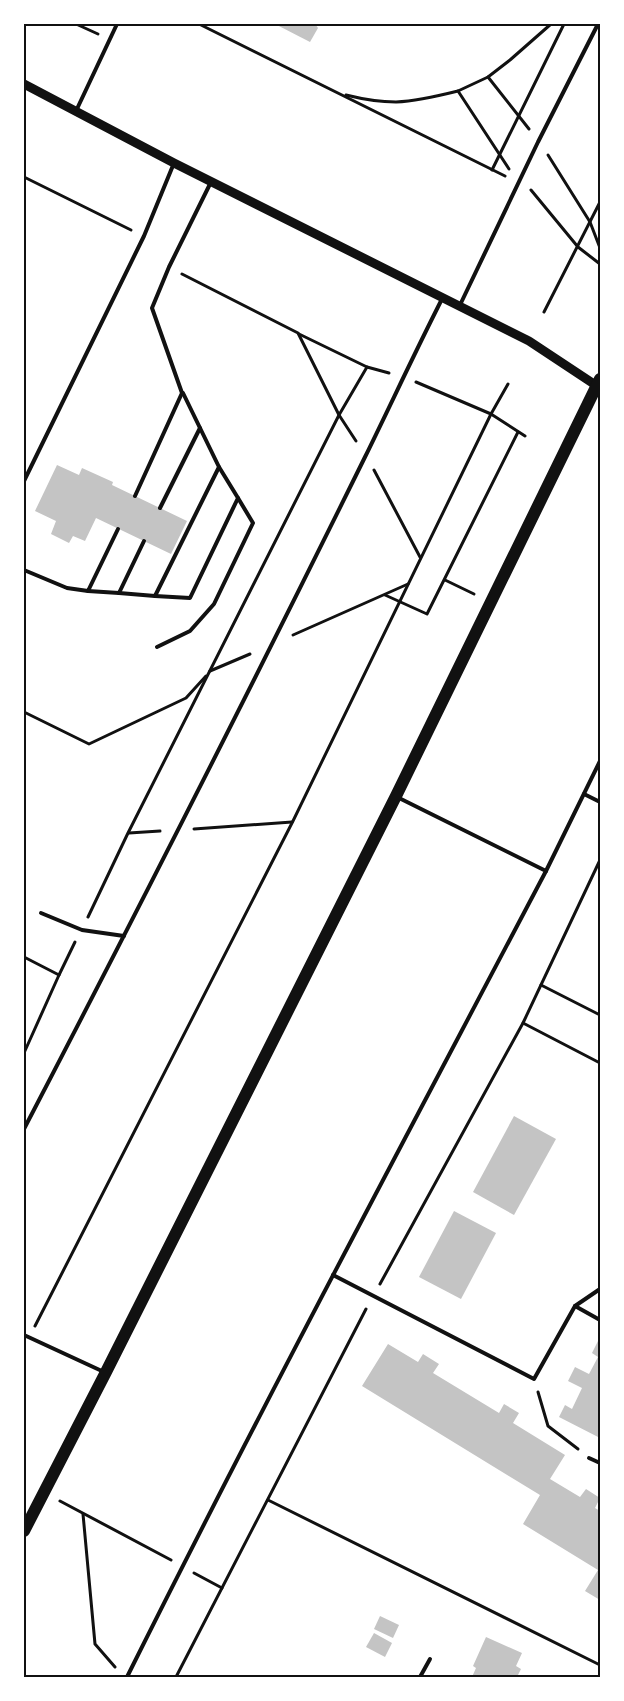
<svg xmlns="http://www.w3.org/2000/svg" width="624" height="1701" viewBox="0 0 624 1701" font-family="'Golos Text',sans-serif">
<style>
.building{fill:#c4c4c4}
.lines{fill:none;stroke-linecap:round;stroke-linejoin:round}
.path{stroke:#111;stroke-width:3}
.service{stroke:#111;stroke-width:4}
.tertiary{stroke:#111;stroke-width:9}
.primary{stroke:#111;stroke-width:12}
.neatline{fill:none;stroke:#111;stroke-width:2}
</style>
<rect width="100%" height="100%" fill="#fff"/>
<g class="building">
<path d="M275,24H315L318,28L310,42Z"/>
<path d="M57,465L79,475L82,468L113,482L112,485L187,521L171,554L96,518L85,541L73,536L69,543L51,534L56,521L35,511Z"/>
<path d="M514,1116L556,1139L514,1215L473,1192Z"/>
<path d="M454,1211L496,1233L461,1299L419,1277Z"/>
<path d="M600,1337V1438L559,1417L565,1405L572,1409L582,1388L568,1381L575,1367L589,1374L598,1357L592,1353Z"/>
<path d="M388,1344L418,1362L423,1354L439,1364L433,1373L499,1413L504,1404L519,1413L513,1423L565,1455L550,1479L580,1497L586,1489L600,1498L595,1508L600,1511V1600L585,1591L598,1570L523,1524L540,1495L362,1386Z"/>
<path d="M380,1616L399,1625L393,1638L374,1629Z"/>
<path d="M374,1633L392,1643L385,1657L366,1647Z"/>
<path d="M486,1637L522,1653L516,1666L521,1669L517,1677H472L476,1668L473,1666Z"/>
</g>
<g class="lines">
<g class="path">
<path d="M76,24L98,34"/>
<path d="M199,24L505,176"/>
<path d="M488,77L529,129"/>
<path d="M346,95C362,99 379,102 396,102C417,101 438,96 458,91"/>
<path d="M548,155L590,222L600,248"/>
<path d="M509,169L458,91L488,77L510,60L551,24"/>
<path d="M492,170L564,24"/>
<path d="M24,177L131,230"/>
<path d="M531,190L578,247L600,264"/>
<path d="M182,274L298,333L339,415L356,441"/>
<path d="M544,312L600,202"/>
<path d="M299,334L367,367L389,373"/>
<path d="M416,382L491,414L525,436"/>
<path d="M374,470L420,557"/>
<path d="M445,580L474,594"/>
<path d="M385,595L427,614L518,432"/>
<path d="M293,635L408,584"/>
<path d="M210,671L250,654"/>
<path d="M24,712L89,744L186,698L206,676"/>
<path d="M194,829L292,822"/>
<path d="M129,833L160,831"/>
<path d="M88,917L128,833L339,415L367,367"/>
<path d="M24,957L59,975L75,942"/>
<path d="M541,985L600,1015"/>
<path d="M523,1023L600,1063"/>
<path d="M24,1053L59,975"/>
<path d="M380,1284L523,1023L600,860"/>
<path d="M35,1326L293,821L491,414L508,384"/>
<path d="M538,1392L548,1426L578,1449"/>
<path d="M268,1500L600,1665"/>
<path d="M60,1501L171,1560"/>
<path d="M83,1514L95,1644L115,1667"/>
<path d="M194,1573L222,1588"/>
<path d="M176,1677L366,1309"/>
</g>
<g class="service">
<path d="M76,111L117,24"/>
<path d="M460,305L538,142L598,24"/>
<path d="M24,481L144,236L174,163"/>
<path d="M135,496L182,393L152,308L169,267L211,182"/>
<path d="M160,508L200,428"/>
<path d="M24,570L67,588L88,591L118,529"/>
<path d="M88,591L119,593L144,541"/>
<path d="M119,593L155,596L219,467L183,393"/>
<path d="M155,596L190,598L238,498L219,467"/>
<path d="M157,647L190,631L214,604L253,523L238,498"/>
<path d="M584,794L600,802"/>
<path d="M546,871L600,761"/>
<path d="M41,913L82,930L124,936"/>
<path d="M24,1129C140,906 254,682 365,457C391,404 416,350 443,297"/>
<path d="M333,1275L534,1379L575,1306L600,1289"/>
<path d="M575,1306L600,1320"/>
<path d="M24,1335L104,1372"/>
<path d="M589,1458L600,1463"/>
<path d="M127,1677C262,1406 405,1139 546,871L399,798"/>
<path d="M420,1677L430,1659"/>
</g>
<path class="tertiary" d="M24,84L174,163L529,341L597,386"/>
<path class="primary" d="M24,1531L106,1372L396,796L600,379"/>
</g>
<rect width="624" height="1701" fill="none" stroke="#ffffff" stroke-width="50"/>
<rect x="25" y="25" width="574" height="1651" class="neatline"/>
</svg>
